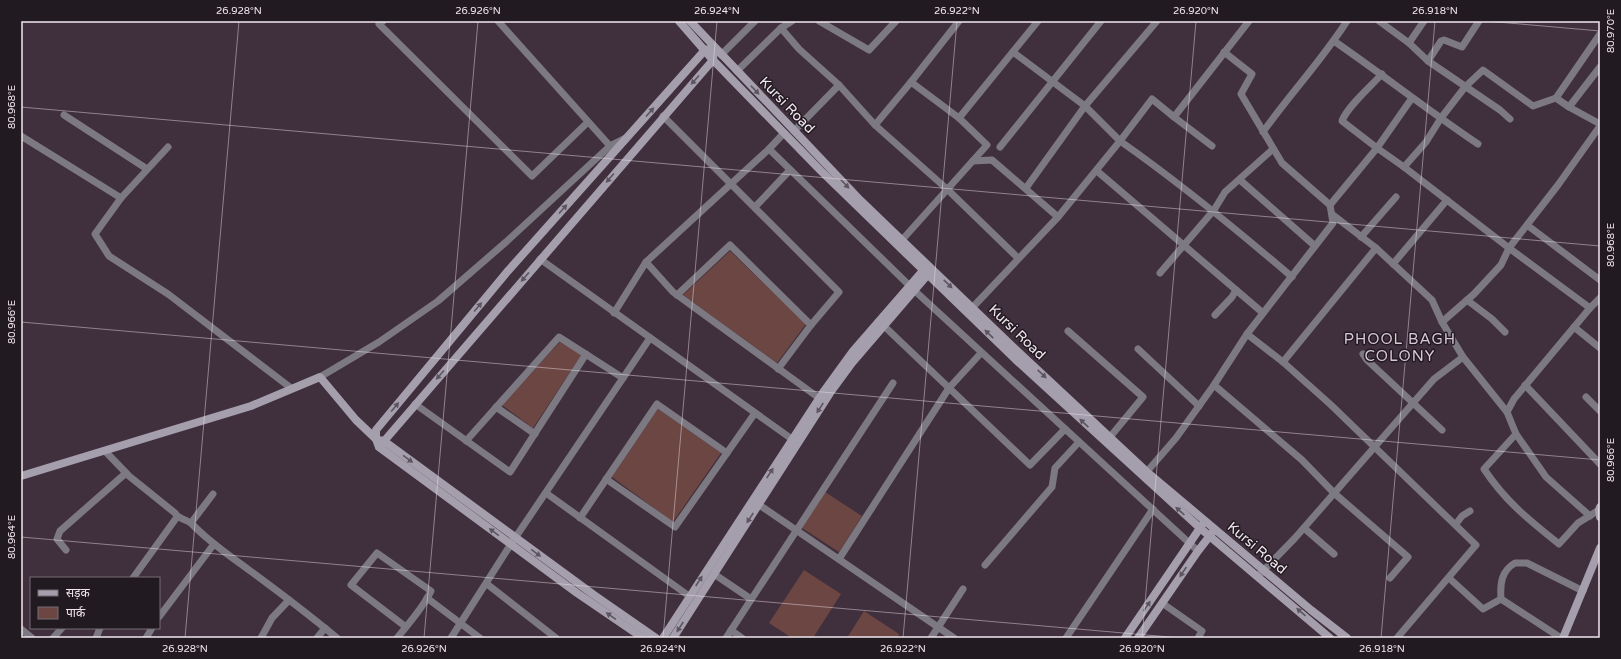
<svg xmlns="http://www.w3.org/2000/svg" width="1621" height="659" viewBox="0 0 1621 659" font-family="'Varela Round','Noto Sans Devanagari',sans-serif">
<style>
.green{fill:#6c4643}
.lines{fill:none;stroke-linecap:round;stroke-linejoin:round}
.street{stroke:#7c7982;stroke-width:7}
.secondary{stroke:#a49ead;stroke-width:8}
.oneway{fill:#5c5560}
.ticks{fill:none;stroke:#f2e7f0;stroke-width:1;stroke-opacity:0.45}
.labels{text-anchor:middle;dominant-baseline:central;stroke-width:3;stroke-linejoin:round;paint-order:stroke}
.street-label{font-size:14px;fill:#f2e7f0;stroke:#221a21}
.neighbourhood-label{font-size:15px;letter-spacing:1px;fill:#dbc7d8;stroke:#221a21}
.neatline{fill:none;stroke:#f2e7f0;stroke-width:1.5}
.ticks-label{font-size:10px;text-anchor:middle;fill:#f2e7f0}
</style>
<rect width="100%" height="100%" fill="#402f3d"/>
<g class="green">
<path d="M730,251L806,324L777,363L683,295Z"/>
<path d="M560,342L582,354L533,428L502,405Z"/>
<path d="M658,409L721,453L673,522L612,477Z"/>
<path d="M825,492L862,516L839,552L802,528Z"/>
<path d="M804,570L841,594L813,638H792L769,623Z"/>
<path d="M864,611L899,634L897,638H847Z"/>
</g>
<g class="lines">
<g class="street">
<path d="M383,21L379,24L532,176L588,122"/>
<path d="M498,21L610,146"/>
<path d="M819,21L869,50L896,21"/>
<path d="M1249,21L1174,117L1152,99L1120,141C1180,183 1236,229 1292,277"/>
<path d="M1379,21L1409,43L1424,21"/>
<path d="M781,28L799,49L839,85"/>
<path d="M1334,41C1383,75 1429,111 1478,144"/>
<path d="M1409,43L1428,61L1500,110L1510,119"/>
<path d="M1224,52L1252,74L1241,94L1282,163L1330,205"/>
<path d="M721,55L755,21"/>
<path d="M1428,61L1441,41L1444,40L1462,47L1479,21"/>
<path d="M1600,67L1569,107L1600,124"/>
<path d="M737,71L781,28L792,21"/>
<path d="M1382,74C1371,86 1347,107 1342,121L1377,148L1412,98"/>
<path d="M911,82L959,21"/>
<path d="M1556,98L1600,34"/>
<path d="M64,115L147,169"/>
<path d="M663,116L839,292L811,325L778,369"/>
<path d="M1174,117L1212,146"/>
<path d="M959,118L1038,21"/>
<path d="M875,125L948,190L1018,258"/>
<path d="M794,131L839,85L875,125L911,82L959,118L987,145L902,240"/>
<path d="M1263,132C1290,94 1322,60 1347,21"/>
<path d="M21,136L121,198"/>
<path d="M168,147L121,198L95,234L109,256L168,294L291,388"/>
<path d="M1000,147L1101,21"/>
<path d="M769,149L915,291L1198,551"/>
<path d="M973,161L992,160L1058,217"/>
<path d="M1404,167L1426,142L1441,118L1465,87L1483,70L1533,106L1556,98L1569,107"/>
<path d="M1097,171L1263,313"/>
<path d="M1240,180L1315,246"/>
<path d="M1026,188L1085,106L1157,21"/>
<path d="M755,207L790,170"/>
<path d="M1333,215L1376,248L1432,300L1442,322L1463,357L1507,412"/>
<path d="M1527,225L1600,280"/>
<path d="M1361,237L1396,197"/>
<path d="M540,259L796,442"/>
<path d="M646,262L673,292L819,398"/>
<path d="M1393,264L1447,200"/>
<path d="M1160,273L1214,210L1225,192L1273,149"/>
<path d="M677,295L730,245L811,325"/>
<path d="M1467,300L1492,319L1505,332"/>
<path d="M972,308L1058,217L1120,141L1085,106L1013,52"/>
<path d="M1590,308L1600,298"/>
<path d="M614,313L646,262L769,149L784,133"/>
<path d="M1215,315L1232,297L1236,290"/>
<path d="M1442,322L1474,294L1501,265L1509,248L1558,185L1600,126"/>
<path d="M884,326L1030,465L1065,429"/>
<path d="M1574,327L1600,348"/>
<path d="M1068,331L1143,397L1110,437"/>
<path d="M1247,334L1283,362L1331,405L1476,545L1397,638"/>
<path d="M1138,349L1199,406"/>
<path d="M1363,354L1367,360L1442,430"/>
<path d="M1283,362L1376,248"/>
<path d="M320,377L379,342L438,301L506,242L610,146L626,138"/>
<path d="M1214,385L1302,460L1334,493L1408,557L1390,578"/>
<path d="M1525,385L1600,464"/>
<path d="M1586,397L1600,411"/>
<path d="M415,404L510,472L586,354"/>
<path d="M496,407L535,434"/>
<path d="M1516,434L1546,477L1590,516"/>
<path d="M466,441L559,337L623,378"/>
<path d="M105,451L129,476L175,513C179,520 187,519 192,524C209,542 230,556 249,570C279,592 308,614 337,638"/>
<path d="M1144,475L1176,438L1214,385L1247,334L1333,223L1330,205L1377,148L1404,167L1509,248L1590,308L1514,399L1507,412L1516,434L1484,469C1505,501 1529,520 1559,544L1578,523L1599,510"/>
<path d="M606,479L675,527L755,413"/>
<path d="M546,493L689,596"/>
<path d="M755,502L954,638"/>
<path d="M580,518L657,404L727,453"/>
<path d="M191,523L213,494"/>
<path d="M1456,524L1462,516L1470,511"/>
<path d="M1304,528L1334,554"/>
<path d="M66,550L57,539L60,531L126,473"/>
<path d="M839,559L949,388L981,353"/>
<path d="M985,565L1052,487L1055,468L1079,442"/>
<path d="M714,574L751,599"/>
<path d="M1260,574L1295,538L1434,379L1463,357"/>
<path d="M133,578L177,517"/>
<path d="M1449,578L1483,609L1501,599"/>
<path d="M487,584L556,638"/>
<path d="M427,598L480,638"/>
<path d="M1501,599C1500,584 1501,571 1515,563H1527L1583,591"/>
<path d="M1501,599L1561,638"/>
<path d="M1162,603L1202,631L1198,638"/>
<path d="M159,617L214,544"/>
<path d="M21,629L32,638"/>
<path d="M731,630L742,638"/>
<path d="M53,638L62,628"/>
<path d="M96,638L100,628"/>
<path d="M146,638L152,628"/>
<path d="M261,638L272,618L289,600"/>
<path d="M317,638L325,628"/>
<path d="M397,638C409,623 423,608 431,591L377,553L351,585L406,627"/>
<path d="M451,638L511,544L650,338"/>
<path d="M726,638L893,383"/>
<path d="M931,638L963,589"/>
<path d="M1066,638L1153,509"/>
</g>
<g class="secondary">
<path d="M679,21L713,60L821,171L1015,359L1200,528L1330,638"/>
<path d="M690,21L860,200L1014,348L1147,472L1311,610L1347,638"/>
<path d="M376,439V430L507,272L705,50L714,48L713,60L379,447"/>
<path d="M378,440L384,441L594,595L656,638"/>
<path d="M21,476L251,406L320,377L356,420L376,439L379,447L383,450L577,593L643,638"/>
<path d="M1600,507L1599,510L1600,517"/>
<path d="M663,638L824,391L853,351L926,267"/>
<path d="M673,638L830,393L852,363L931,271"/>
<path d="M1125,638L1202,525"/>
<path d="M1138,638L1198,551L1212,533"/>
<path d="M1563,638L1600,548"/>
</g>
</g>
<defs><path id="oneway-solid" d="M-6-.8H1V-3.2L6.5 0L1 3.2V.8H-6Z"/></defs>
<g class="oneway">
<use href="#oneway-solid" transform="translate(695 80) rotate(132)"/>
<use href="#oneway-solid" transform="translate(755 90) rotate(46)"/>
<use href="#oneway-solid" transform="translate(650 112) rotate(-48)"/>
<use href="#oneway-solid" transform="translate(610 178) rotate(131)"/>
<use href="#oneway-solid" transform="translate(845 184) rotate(46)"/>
<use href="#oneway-solid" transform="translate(563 209) rotate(-48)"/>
<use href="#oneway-solid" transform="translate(525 277) rotate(131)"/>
<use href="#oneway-solid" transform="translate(948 284) rotate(44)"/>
<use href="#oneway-solid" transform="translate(478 307) rotate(-50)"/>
<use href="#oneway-solid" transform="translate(989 334) rotate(-136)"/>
<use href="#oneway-solid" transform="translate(1042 374) rotate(43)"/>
<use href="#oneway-solid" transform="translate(440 375) rotate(131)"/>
<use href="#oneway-solid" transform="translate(395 407) rotate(-50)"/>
<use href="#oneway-solid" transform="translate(820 408) rotate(123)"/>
<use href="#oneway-solid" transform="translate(1084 423) rotate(-137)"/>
<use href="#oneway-solid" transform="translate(408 459) rotate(36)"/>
<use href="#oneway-solid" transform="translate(770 473) rotate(-57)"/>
<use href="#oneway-solid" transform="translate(1180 511) rotate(-138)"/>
<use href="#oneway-solid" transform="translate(750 518) rotate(123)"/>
<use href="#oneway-solid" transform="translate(494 532) rotate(-144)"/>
<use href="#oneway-solid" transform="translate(536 553) rotate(36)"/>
<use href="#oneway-solid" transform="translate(1183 572) rotate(124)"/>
<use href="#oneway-solid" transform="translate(699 581) rotate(-57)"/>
<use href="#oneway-solid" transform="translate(1147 606) rotate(-56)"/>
<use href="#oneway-solid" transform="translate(1301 612) rotate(-139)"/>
<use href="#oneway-solid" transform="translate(611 616) rotate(-146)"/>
<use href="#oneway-solid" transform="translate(680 627) rotate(123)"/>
</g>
<path class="ticks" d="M1486,21L1600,31M21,107L1600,246M21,322L1600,460M21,537L1181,638M185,638L239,21M424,638L478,21M663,638L717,21M903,638L957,21M1142,638L1196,21M1381,638L1435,21"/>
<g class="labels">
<g class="street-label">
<text transform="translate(787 105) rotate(46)">Kursi Road</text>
<text transform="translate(1017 332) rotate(44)">Kursi Road</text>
<text transform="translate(1257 548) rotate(40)">Kursi Road</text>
</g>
<g class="neighbourhood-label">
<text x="1400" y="339">PHOOL BAGH<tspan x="1400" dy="17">COLONY</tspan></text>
</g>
</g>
<rect width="1621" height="659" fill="none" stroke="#221a21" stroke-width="44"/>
<rect x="30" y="577" width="130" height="52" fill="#221a21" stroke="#756c74"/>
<rect x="38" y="590" width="20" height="6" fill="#a49ead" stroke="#756c74"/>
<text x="66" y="597" font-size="12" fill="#f2e7f0">सड़क</text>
<rect x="38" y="607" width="20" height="12" fill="#6c4643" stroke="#756c74"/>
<text x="66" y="617" font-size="12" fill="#f2e7f0">पार्क</text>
<rect x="22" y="22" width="1577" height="615" class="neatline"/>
<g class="ticks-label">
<text x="239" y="14">26.928°N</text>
<text x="478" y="14">26.926°N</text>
<text x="717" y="14">26.924°N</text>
<text x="957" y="14">26.922°N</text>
<text x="1196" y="14">26.920°N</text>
<text x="1435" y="14">26.918°N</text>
<text transform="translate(1610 31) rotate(-90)" y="4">80.970°E</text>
<text transform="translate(11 107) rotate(-90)" y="4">80.968°E</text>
<text transform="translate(1610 245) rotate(-90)" y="4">80.968°E</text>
<text transform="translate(11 322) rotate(-90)" y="4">80.966°E</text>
<text transform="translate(1610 460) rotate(-90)" y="4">80.966°E</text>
<text transform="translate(11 537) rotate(-90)" y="4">80.964°E</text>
<text x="185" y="652">26.928°N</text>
<text x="424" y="652">26.926°N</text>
<text x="663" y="652">26.924°N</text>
<text x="903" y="652">26.922°N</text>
<text x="1142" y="652">26.920°N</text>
<text x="1382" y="652">26.918°N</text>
</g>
</svg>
